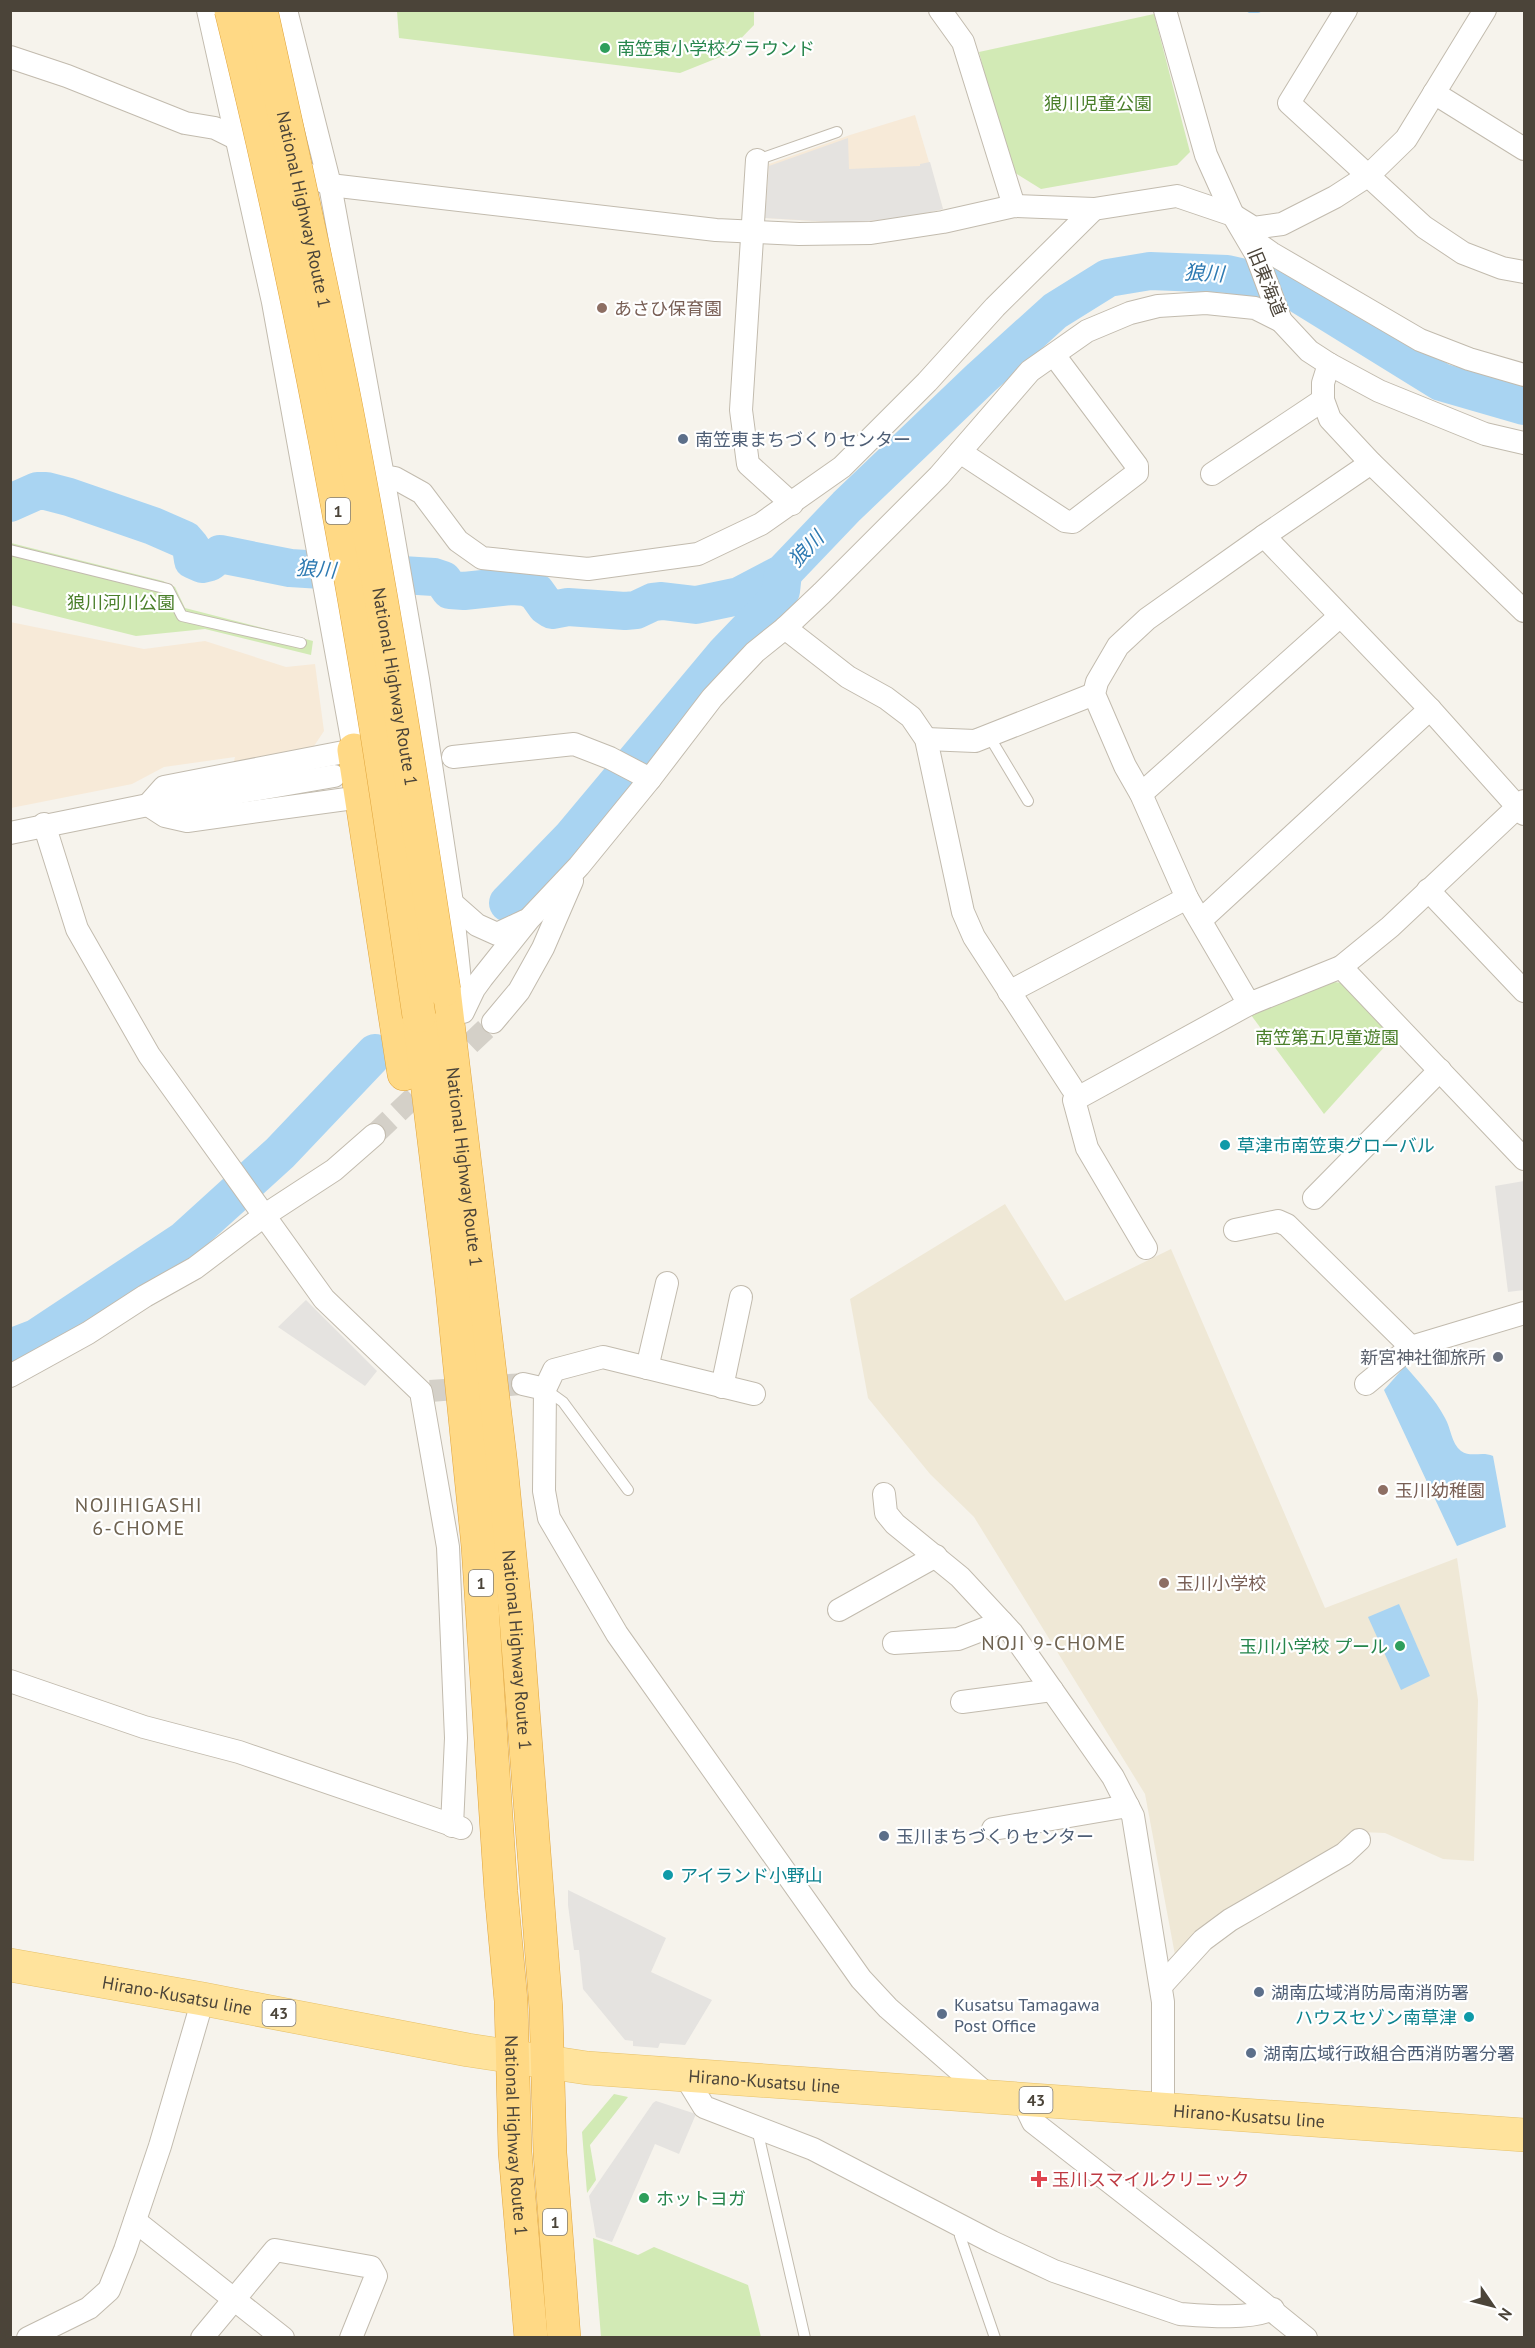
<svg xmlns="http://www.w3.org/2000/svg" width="1535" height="2348" viewBox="0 0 1535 2348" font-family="'PT Sans','Noto Sans JP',sans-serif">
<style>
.commercial{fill:#f7ead8}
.education{fill:#efe8d6}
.green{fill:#d2eab5}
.parking{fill:#e5e3e0}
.water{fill:#a9d4f2}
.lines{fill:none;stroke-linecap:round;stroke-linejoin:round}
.stream{stroke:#a9d4f2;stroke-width:6}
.river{stroke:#a9d4f2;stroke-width:38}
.minor-tunnel{stroke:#d4d0c8;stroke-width:22;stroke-dasharray:22 11;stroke-linecap:butt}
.service-casing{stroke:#c2bbae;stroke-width:12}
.minor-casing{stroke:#c2bbae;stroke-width:24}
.primary-casing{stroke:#e6c16a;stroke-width:34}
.trunk-casing{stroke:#e0a43c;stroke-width:34}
.service{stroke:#fff;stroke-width:10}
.minor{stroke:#fff;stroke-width:22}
.primary{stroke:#ffe39c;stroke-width:33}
.trunk{stroke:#ffd985;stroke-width:33}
.trunk-bridge-casing{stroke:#e0a43c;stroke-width:34;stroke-linecap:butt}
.trunk-bridge{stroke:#ffd985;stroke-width:33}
.leisure-dot{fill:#2e9e5b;stroke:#fff;stroke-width:2}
.education-dot{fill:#8d6e63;stroke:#fff;stroke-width:2}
.service-dot{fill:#5c6f8a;stroke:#fff;stroke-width:2}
.culture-dot{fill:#0f9aa8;stroke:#fff;stroke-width:2}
.worship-dot{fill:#6b7280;stroke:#fff;stroke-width:2}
.health-dot{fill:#e0444e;stroke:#fff;stroke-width:2}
.labels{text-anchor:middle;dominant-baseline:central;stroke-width:4.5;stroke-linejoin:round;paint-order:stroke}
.shield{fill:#fff;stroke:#817c74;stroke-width:1.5}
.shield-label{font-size:16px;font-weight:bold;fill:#4b4439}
.leisure-label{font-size:18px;fill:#27864d;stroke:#fff;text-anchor:start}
.park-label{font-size:18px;fill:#4a7f2a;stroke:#fff}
.street-label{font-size:18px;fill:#4b4439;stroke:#fff}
.education-label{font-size:18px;fill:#785e54;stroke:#fff;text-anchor:start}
.service-label{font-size:18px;fill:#4e5e75;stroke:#fff;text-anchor:start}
.culture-label{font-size:18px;fill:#0d838f;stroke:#fff;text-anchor:start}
.worship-label{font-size:18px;fill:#5b616d;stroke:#fff;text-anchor:end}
.health-label{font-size:18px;fill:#be3a42;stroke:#fff;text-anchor:start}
.water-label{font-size:20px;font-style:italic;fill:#2e7ab2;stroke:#fff}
.neighbourhood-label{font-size:20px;letter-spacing:1.5px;fill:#6e6250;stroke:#fff}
</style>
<rect width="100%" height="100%" fill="#f6f3ec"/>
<g class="commercial">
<path d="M915,115L943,209L908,217L875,221L826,222L765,218L769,164L850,135Z"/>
<path d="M10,622L144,649L205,641L286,667L315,664L324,731L310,752L233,765L235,757L164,767L132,784L11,808Z"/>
</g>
<path class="education" d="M1005,1204L1065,1301L1171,1249L1325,1608L1457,1558L1478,1700L1474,1861L1443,1859L1385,1833L1360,1832L1175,1955L1145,1794L974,1517L930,1474L868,1398L850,1299Z"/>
<g class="green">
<path d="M754,10V25L725,55L680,73L399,38L397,11Z"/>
<path d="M1154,14L1190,152L1177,165L1041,189L1009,169L979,52Z"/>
<path d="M11,543L163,581L175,587L185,608L313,641L311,655L205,629L136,636L11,605Z"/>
<path d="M1334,982L1343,983L1396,1034L1324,1114L1251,1015Z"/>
<path d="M614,2094L628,2097L590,2145L596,2180L587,2193L582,2132Z"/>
<path d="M593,2238L638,2255L654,2247L748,2285L761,2337H601Z"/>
</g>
<g class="parking">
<path d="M848,138L849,169L920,166V164L930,162L943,209L908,217L849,223L765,218L769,166Z"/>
<path d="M1524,1181V1290L1508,1292L1495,1186Z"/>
<path d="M306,1300L377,1371L365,1386L278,1327Z"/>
<path d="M568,1890L666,1938L651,1972L712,2000L685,2045L660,2043L658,2048L633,2046V2041L625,2040L583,1989L579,1950H574L568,1905Z"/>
<path d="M656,2101L696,2114L679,2154L655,2144L612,2242L596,2237L589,2196L653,2103Z"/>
</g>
<g class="water">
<path d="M1405,1366C1419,1382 1435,1399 1445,1418C1451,1428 1451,1443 1461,1451C1471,1458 1482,1451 1493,1456L1506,1527L1457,1546L1384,1390Z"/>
<path d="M1399,1604L1430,1676L1401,1690L1368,1617Z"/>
</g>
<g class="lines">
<path class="stream" d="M1250,10H1258"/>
<g class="river">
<path d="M10,503L37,491H46L69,497L153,526L185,540L191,547L193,560L202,564L210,562L220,554L290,568L434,577L443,580L450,590L464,591L512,586L526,587L536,592L546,606L552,610L568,607L625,611L636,610L653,602L662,601L696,605L739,596L783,573L847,506L981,378L1055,311L1108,278L1150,271L1227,274L1289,288L1441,382L1524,406"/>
<path d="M508,903L572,837L725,654L772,605L781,591L783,573"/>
<path d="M10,1348L36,1338L184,1240L280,1153L375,1053"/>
</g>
<g class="minor-tunnel">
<path d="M374,1135L493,1022"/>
<path d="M430,1391L523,1384"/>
</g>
<g class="service-casing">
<g id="service">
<path d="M757,160L837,132"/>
<path d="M10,550L168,589L182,616L301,643"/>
<path d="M989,736L1028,801"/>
<path d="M545,1389L563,1402L628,1490"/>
<path d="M757,2129L805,2338"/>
<path d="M959,2225L960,2236L995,2338"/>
</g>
</g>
<g class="minor-casing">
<g id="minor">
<path d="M208,10L273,302L354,750L164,787L148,805L165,816L187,821L361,797"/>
<path d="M286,10L330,185L383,476L418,679L452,903L463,1010"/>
<path d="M940,10L963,42L1014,206"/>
<path d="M1165,10L1206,155L1233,215L1256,254L1281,321L1309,351L1329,364L1379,391L1485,434L1524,443"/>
<path d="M1346,10L1289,103L1424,227L1463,253L1502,268L1524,272"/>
<path d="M10,57L67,76L185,123L215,128L330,185L716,230L799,234L871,233L943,222L1014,206L1094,209L1177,196L1233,215L1254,228L1282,224L1335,197L1369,175L1406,139L1485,10"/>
<path d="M1434,93L1524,149"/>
<path d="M757,160L741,410L748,464L792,504"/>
<path d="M1249,237L1271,253L1420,340L1469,359L1524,375"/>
<path d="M1329,364L1323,383V400L1330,419L1371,463L1524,611"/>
<path d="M960,452L1065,521L1073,522L1137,473V466L1054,355"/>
<path d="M1371,463L1264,536L1147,619L1118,646L1097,682L1094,694L1125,766L1141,794L1187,898L1249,1004L1341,967L1390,927L1524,801"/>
<path d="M1212,474L1323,400"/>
<path d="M383,476L395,478L422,493L458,541L482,558L588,569L698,554L761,524L842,467L927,382L995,307L1094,209"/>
<path d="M1264,536L1430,709L1524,814"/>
<path d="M785,628L848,677L886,698L911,717L926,739L963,912L974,937L1072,1088"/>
<path d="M926,739L975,741L1094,694"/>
<path d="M453,757L574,744L610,758L650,779"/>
<path d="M1141,794L1340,616"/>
<path d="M44,824L77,929L149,1055L324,1299L421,1392L448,1547L456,1738L452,1826"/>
<path d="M10,833L148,805L189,801L334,776"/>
<path d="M1428,890L1524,991"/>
<path d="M452,903L477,925L497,934L525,921"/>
<path d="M1201,920L1430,709"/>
<path d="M1341,967L1524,1159"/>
<path d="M1009,992L1187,898"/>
<path d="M463,1012L474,989L482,978L529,919L579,866L650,779L712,698L755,652L785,628L822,593L939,476L1030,371L1087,331L1130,313L1158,306L1206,303L1255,308L1281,321"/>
<path d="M493,1022L519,991L543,948L572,881"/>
<path d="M1314,1198L1440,1070"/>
<path d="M1235,1230L1278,1221L1287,1225L1411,1347"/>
<path d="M1146,1248L1087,1148L1074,1100L1249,1004"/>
<path d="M647,1368L667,1283"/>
<path d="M10,1376L88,1333L145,1296L195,1268L265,1215L334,1170L374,1135"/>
<path d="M523,1384L545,1389"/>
<path d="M1366,1384L1411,1347L1524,1313"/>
<path d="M722,1387L741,1297"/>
<path d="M754,1394L603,1357L554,1370L545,1389L544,1491L549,1518L617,1634L861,1979L888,2008L990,2097"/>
<path d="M884,1494L886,1513L895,1524L960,1577L1012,1633L1113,1777L1133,1816L1163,2002V2110"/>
<path d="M839,1610L936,1556"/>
<path d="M894,1643L958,1639L1002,1622"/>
<path d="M10,1681L144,1727L239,1752L461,1828"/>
<path d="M962,1702L1052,1690"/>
<path d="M993,1829L1128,1806"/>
<path d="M1161,1986L1203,1940L1230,1920L1344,1854L1359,1840"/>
<path d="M685,2076L704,2107L813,2149L992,2242L1054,2271L1180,2314C1206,2316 1248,2320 1273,2309"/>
<path d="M1022,2099L1033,2122L1206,2257L1306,2338"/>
<path d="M135,2221L283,2338"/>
<path d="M28,2338L89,2308L109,2290L125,2250L160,2146L203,1999"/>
<path d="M202,2338L275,2250L371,2267L376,2276L351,2338"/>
</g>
</g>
<g class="primary-casing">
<g id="primary">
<path id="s1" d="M10,1965L203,1999L468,2050L587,2068L1524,2135"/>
</g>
</g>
<g class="trunk-casing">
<g id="trunk">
<path d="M354,750L404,1074"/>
<path id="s2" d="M444,990L501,1465L516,1618L546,2009L550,2153L564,2338"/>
<path id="s3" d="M419,1016L452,1288L478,1546L501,1892L511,2001L515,2152L531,2338"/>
</g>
</g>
<use href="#service" class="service"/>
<use href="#minor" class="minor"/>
<use href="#primary" class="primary"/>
<use href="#trunk" class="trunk"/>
<g class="trunk-bridge-casing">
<g id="trunk-bridge">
<path d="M231,10C287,235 332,463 370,691C388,799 403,908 419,1016"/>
<path id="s4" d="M261,10C290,141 319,271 345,402C383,597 414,794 444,990"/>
</g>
</g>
<use href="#trunk-bridge" class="trunk-bridge"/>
</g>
<g class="leisure-dot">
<circle cx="605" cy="48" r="6"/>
<circle cx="1400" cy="1646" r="6"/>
<circle cx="644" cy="2198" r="6"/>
</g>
<g class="education-dot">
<circle cx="602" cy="308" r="6"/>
<circle cx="1383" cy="1490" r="6"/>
<circle cx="1164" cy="1583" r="6"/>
</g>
<g class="service-dot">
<circle cx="683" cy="439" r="6"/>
<circle cx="884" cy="1836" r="6"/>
<circle cx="1259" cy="1992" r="6"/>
<circle cx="942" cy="2014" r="6"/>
<circle cx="1251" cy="2053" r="6"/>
</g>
<g class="culture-dot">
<circle cx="1225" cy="1145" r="6"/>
<circle cx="668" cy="1875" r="6"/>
<circle cx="1469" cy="2017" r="6"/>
</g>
<circle class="worship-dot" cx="1498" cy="1357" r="6"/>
<path class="health-dot" d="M1036 2170h6v6h6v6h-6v6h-6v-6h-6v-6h6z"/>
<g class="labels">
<g class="shield">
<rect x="326" y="498" width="24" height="26" rx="4.5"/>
<rect x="469" y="1570" width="24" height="26" rx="4.5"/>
<rect x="262.5" y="2000" width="33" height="26" rx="4.5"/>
<rect x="1019.5" y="2087" width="33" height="26" rx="4.5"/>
<rect x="543" y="2209" width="24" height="26" rx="4.5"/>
</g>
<g class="shield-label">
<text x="338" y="511">1</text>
<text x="481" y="1583">1</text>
<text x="279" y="2013">43</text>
<text x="1036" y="2100">43</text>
<text x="555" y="2222">1</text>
</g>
<g class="leisure-label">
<text x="617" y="48">南笠東小学校グラウンド</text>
<text x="1388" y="1646" text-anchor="end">玉川小学校 プール</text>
<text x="656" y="2198">ホットヨガ</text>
</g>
<g class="park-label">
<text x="1098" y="103">狼川児童公園</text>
<text x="121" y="602">狼川河川公園</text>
<text x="1327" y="1037">南笠第五児童遊園</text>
</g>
<g class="street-label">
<text stroke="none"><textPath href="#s4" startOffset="204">National Highway Route 1</textPath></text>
<text transform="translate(1267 282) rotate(68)">旧東海道</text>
<text stroke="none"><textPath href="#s4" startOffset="690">National Highway Route 1</textPath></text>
<text stroke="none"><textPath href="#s2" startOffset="178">National Highway Route 1</textPath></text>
<text stroke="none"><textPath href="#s2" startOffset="664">National Highway Route 1</textPath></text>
<text stroke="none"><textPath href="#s1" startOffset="170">Hirano-Kusatsu line</textPath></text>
<text stroke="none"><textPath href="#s1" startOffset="764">Hirano-Kusatsu line</textPath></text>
<text stroke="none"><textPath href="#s1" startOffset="1250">Hirano-Kusatsu line</textPath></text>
<text stroke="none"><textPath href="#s3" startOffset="1124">National Highway Route 1</textPath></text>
</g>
<g class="education-label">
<text x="614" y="308">あさひ保育園</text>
<text x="1395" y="1490">玉川幼稚園</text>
<text x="1176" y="1583">玉川小学校</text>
</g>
<g class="service-label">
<text x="695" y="439">南笠東まちづくりセンター</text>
<text x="896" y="1836">玉川まちづくりセンター</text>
<text x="1271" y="1992">湖南広域消防局南消防署</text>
<text x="954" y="2004">Kusatsu Tamagawa<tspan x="954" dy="21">Post Office</tspan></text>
<text x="1263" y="2053">湖南広域行政組合西消防署分署</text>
</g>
<g class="culture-label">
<text x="1237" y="1145">草津市南笠東グローバル</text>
<text x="680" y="1875">アイランド小野山</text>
<text x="1457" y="2017" text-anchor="end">ハウスセゾン南草津</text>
</g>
<g class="worship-label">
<text x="1486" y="1357">新宮神社御旅所</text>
</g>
<g class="health-label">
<text x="1052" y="2179">玉川スマイルクリニック</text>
</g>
<g class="water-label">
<text transform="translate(1204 273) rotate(3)">狼川</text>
<text transform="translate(806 549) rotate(-46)">狼川</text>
<text transform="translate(316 569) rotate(4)">狼川</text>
</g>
<g class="neighbourhood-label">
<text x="139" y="1505">NOJIHIGASHI<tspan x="139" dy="23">6-CHOME</tspan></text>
<text x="1054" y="1643">NOJI 9-CHOME</text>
</g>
</g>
<rect width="1535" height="2348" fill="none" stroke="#4b4439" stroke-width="24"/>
<g transform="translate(1493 2306) rotate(125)" stroke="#ffffff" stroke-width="4.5" paint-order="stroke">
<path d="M0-4.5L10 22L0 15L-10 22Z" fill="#4b4439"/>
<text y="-9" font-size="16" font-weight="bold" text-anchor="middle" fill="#4b4439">N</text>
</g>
</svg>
